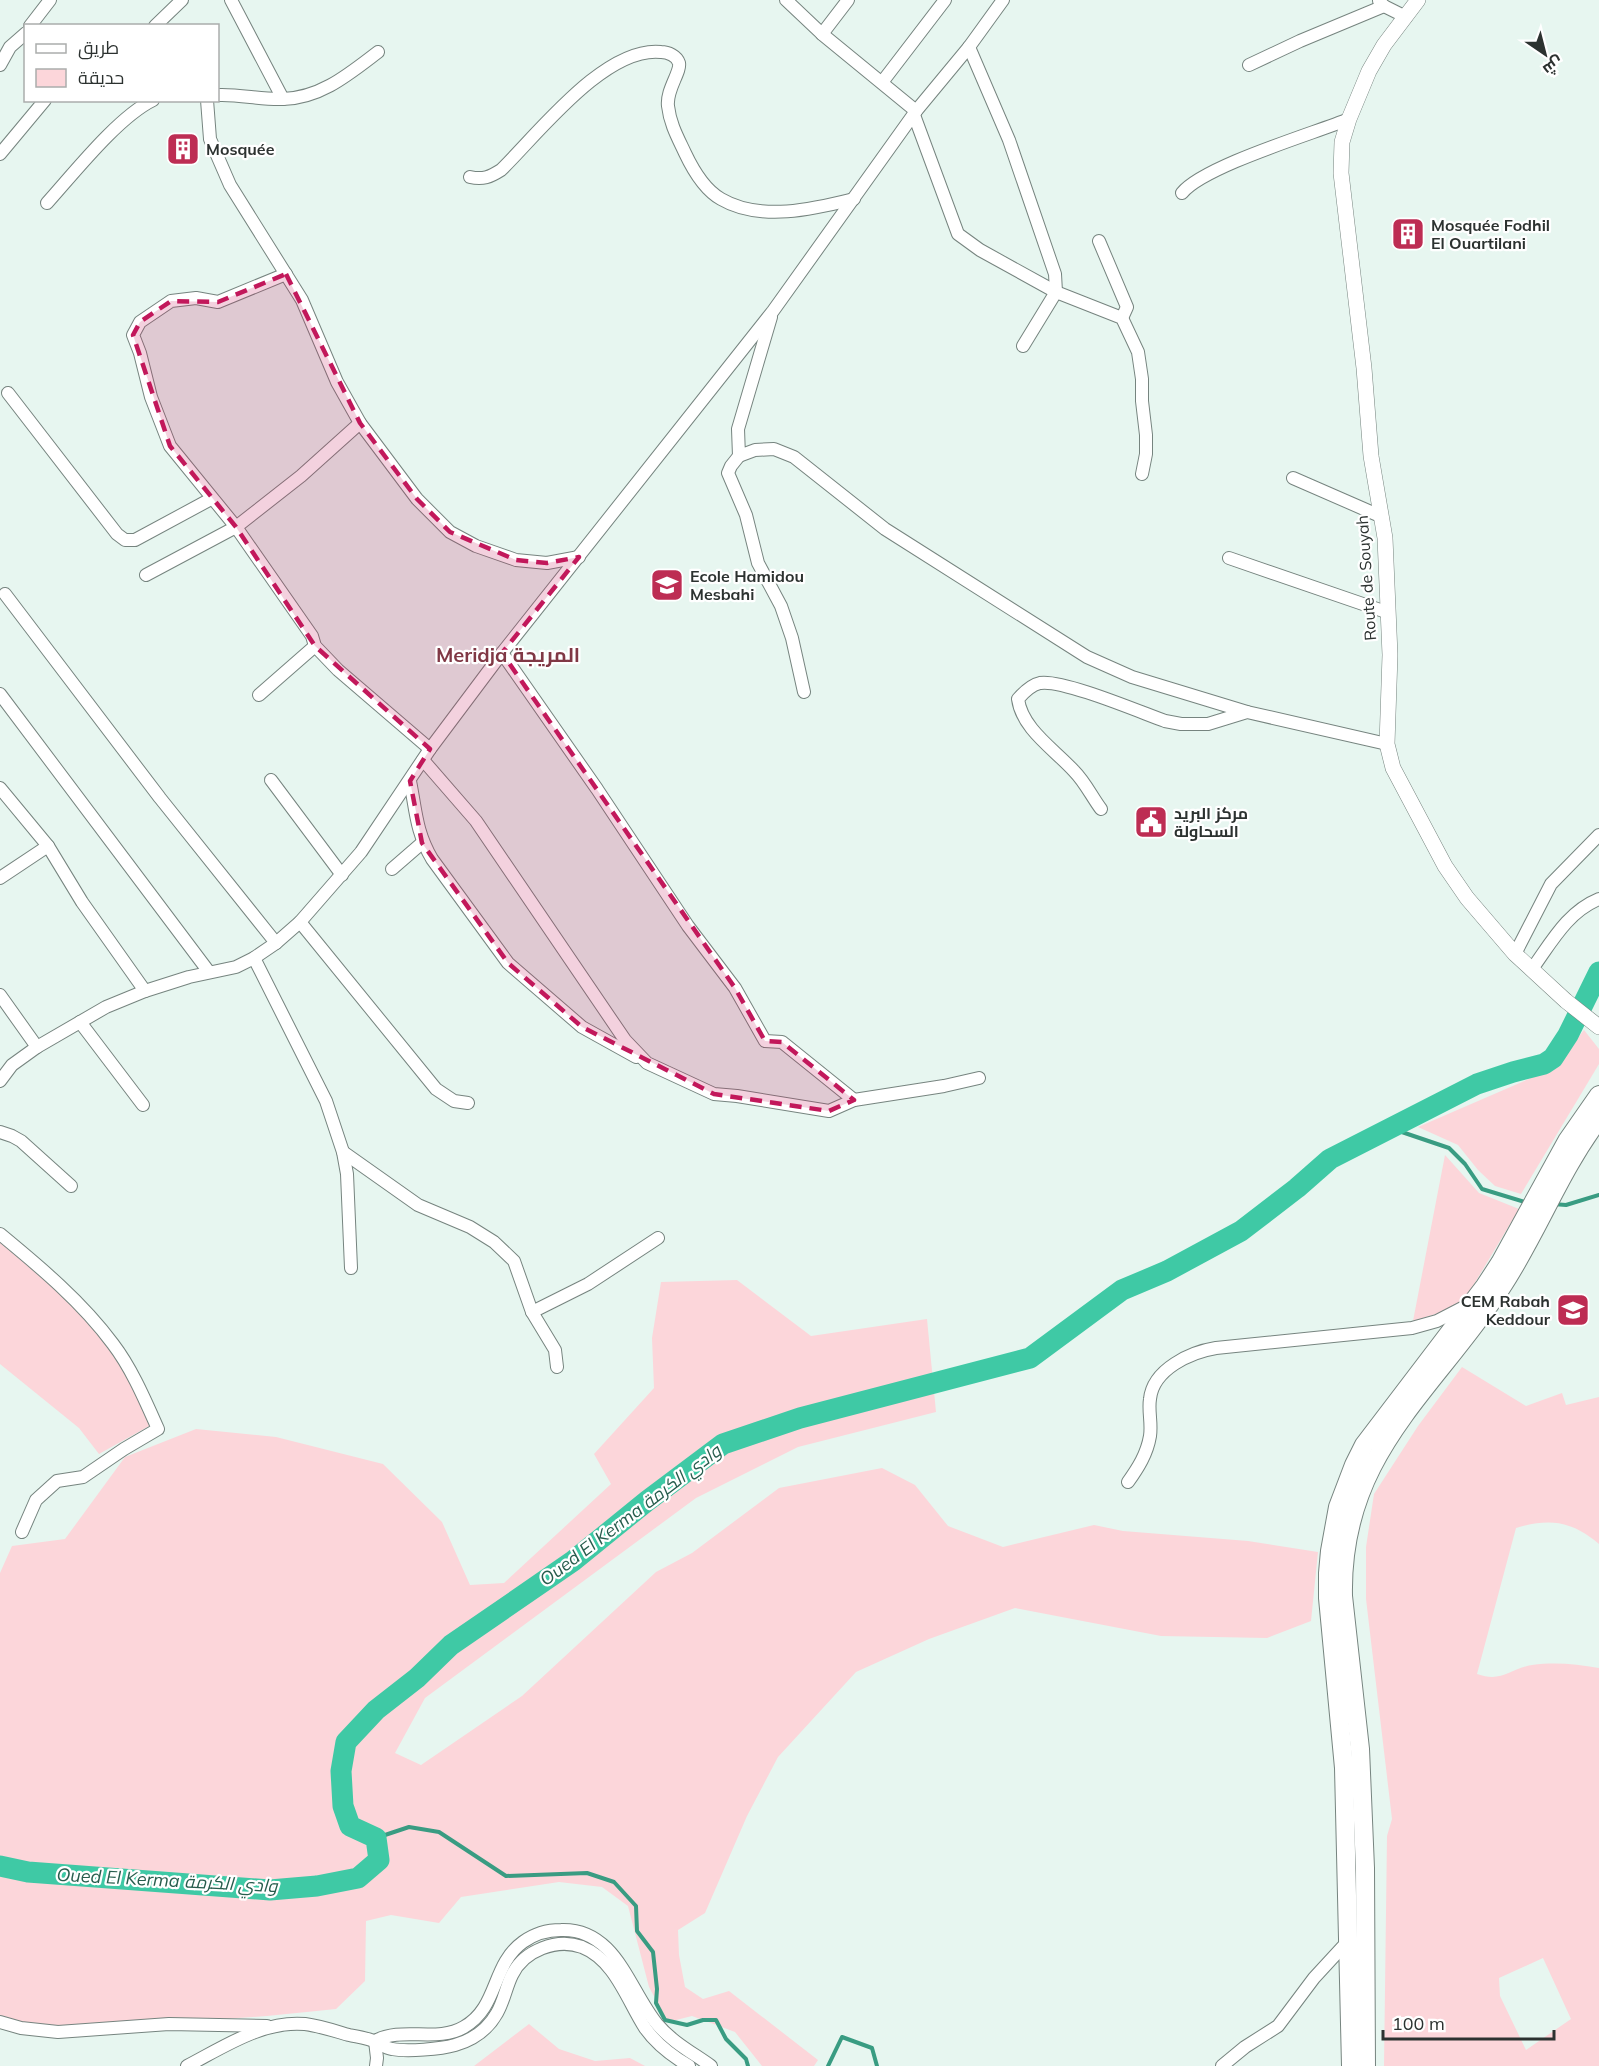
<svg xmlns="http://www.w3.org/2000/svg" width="1599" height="2066" viewBox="0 0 1599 2066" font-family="Mulish,Cairo,sans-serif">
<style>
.green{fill:#fcd6da;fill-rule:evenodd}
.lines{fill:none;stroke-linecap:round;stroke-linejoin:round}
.stream{stroke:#399c82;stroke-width:4}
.river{stroke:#3fc9a5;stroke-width:21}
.minor-casing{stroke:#76847f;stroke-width:14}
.major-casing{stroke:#76847f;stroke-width:16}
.highway-casing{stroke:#76847f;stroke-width:20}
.minor{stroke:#fff;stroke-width:12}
.major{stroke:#fff;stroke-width:15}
.highway{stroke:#fff;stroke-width:18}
.marked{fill:#c2185b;fill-opacity:0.2;stroke:#c2185b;stroke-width:4.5;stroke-dasharray:12 8;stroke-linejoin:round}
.labels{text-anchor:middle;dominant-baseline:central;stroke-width:4.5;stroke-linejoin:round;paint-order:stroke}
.poi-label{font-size:16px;font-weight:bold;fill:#2c3230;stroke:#fff;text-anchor:start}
.street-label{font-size:16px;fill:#2c3230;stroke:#fff}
.water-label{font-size:18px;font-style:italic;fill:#275d4d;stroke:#fff}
.quarter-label{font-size:20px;font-weight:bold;fill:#803845;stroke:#fff}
</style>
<rect width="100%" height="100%" fill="#e7f6f0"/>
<g class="green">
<path d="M1584,1030L1599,1049V1064L1521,1194L1495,1186L1478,1170L1458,1145L1418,1127L1554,1068Z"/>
<path d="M1445,1155L1479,1193L1519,1209L1464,1301L1439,1313L1413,1321Z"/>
<path d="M0,1242C37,1273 76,1306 106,1344C125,1368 137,1398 151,1425L99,1454L79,1428L0,1364Z"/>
<path d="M737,1280L811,1336L927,1319L936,1412L798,1447L696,1498L425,1698L395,1753L421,1765L522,1696L656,1572L692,1553L779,1488L882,1468L915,1485L948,1526L1003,1547L1094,1525L1123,1531L1248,1541L1318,1552L1311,1621L1267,1638L1161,1636L1015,1608L929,1639L856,1672L778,1757L747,1816L705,1913L678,1930L679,1955L685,1987L703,1999L729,1991L818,2060L814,2066H762L735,2032L692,2016L668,2022L649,1987L628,1906L602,1887L559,1882L461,1897L439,1923L391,1915L366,1921L365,1981L336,2009L267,2016L46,2031L0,2020V1573L12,1546L65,1539L125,1457L196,1429L276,1437L383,1464L442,1522L470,1585L504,1583L611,1484L594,1454L654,1388L652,1338L661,1282Z"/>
<path d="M1462,1367L1526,1406L1562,1393L1566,1405L1599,1397V1544C1572,1521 1550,1518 1516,1528L1477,1674C1502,1683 1509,1669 1532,1665C1555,1662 1576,1664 1599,1668V2066H1384L1387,1836L1392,1819L1366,1599V1547L1374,1494L1418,1426ZM1543,1958L1571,2019L1526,2050L1500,1996L1499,1978Z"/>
<path d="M529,2024L559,2049L595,2061L630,2058L645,2066H474Z"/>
</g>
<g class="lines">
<g class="stream">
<path d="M1390,1128L1449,1148L1465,1164L1482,1189L1528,1203"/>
<path d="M1553,1204L1566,1205L1599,1195"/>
<path d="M376,1838L409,1827L439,1832L506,1876L587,1873L614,1882L636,1906L637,1931L653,1952L657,1989L656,2003L665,2020L687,2025L703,2020H716L726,2039L746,2059L748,2066"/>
<path d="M828,2066L842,2037L872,2048L877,2066"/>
</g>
<path class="river" d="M0,1866L28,1872L270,1890L317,1886L358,1878L379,1860L376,1838L350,1826L343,1806L341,1771L346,1742L376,1710L417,1678L451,1645L573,1561L647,1501L723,1444L800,1418L1030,1358L1122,1290L1167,1271L1241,1231L1297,1188L1330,1159L1477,1084L1513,1072L1544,1064L1553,1058L1568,1035L1599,972"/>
<g class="minor-casing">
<g id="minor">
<path d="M231,0L283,99"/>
<path d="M786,0L822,34L916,111"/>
<path d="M1379,1L1384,6L1406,17"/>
<path d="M30,26L50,0"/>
<path d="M155,26L182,0"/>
<path d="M822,34L848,0"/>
<path d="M969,47L1009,140L1055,274L1056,292L1023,346"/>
<path d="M0,65L10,47L26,33"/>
<path d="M1249,65L1300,41L1384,6"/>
<path d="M883,81L945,0"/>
<path d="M218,95C240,94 261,100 283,99C321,98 349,74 378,52"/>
<path d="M207,100L210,139L230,185L302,300L337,382L360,423L417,499L450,532L476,546L516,560L547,563L579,557"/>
<path d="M914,115L958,234L980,250L1056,292L1122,318L1138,352L1142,379V401L1146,435V454L1142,474"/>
<path d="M0,154L45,100"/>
<path d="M470,177C483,180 490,177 501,170C538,134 605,46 661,52C668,52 677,56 679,63C681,72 666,90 668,106C670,124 678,138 685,153C693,170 705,190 721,199C760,222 814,209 854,199"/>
<path d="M1182,193C1204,166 1312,134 1349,119"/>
<path d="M47,203C74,173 118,117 153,100"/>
<path d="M1099,241L1127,307L1122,318"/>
<path d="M286,274L218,302L196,298L171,301L140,322L133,335L140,353L151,397L170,446L236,527L312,636L315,646L338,670L430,749"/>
<path d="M771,317L738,429L739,456L755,450L774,449L794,457L885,529L1087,657L1132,677L1247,712"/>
<path d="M8,393L117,534L125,540H135L211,499"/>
<path d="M739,456L731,466L728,473L746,515L758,563L781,606L792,638L804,692"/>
<path d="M1293,478L1380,516"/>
<path d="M1229,558L1389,613"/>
<path d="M146,575L236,527L301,476L360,423"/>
<path d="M5,594L160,798L276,943"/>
<path d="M502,653L597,789L688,926L735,988L765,1041L782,1042L854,1100"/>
<path d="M0,694L209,972"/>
<path d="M259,695L315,646"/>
<path d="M423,760L476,821L625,1040L647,1063L714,1094L737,1096L829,1111L854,1100L944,1086L979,1078"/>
<path d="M271,780L342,875"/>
<path d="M410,781C416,811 416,832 432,859L508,963L582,1027L636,1057"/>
<path d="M0,788L48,846L82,902L145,991"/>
<path d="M1101,809C1092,797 1085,782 1074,771C1054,749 1022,729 1018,699C1024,692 1031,685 1040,683C1062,679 1140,712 1165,721L1181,724H1208L1247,712L1387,744"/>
<path d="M392,869L422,843"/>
<path d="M0,878L48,846"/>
<path d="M300,922L436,1089L454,1101L468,1103"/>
<path d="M1515,954L1551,884L1599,835"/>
<path d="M254,958L326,1101L343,1152L347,1174L351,1268"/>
<path d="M1532,969C1551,943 1567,912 1599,899"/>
<path d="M0,995L37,1047"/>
<path d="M80,1022L143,1105"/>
<path d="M0,1081L12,1065L37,1047L106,1007L145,991L189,977L236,967L254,958L276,943L300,922L361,852L430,749L502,653L773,311L916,111L969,47L1003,0"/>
<path d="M0,1132L12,1136L21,1141L71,1186"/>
<path d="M343,1152L418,1205L470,1227L494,1242L514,1261L532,1312L555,1350L557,1367"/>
<path d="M0,1234C40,1267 82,1302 113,1344C132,1369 145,1400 158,1429L124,1449L83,1477L57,1481L36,1500L22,1532"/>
<path d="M532,1312L588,1284L658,1238"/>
<path d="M1128,1482C1138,1468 1147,1454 1150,1436C1152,1423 1148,1411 1150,1399C1153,1369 1191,1352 1216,1348L1412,1328L1437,1321L1466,1306"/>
<path d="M0,2022L21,2028L58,2032L169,2024L267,2026"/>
<path d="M375,2041C402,2026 437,2043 464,2027C499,2007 491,1965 523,1942C534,1934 547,1930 561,1930C616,1928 629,1990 657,2024C672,2042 693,2053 711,2066"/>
<path d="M375,2041L377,2058L376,2066"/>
<path d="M187,2066C222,2048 263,2020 305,2024C320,2026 335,2031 349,2035C358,2037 368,2038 376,2042C381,2044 385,2048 392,2049C407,2052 441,2049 455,2045C473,2040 488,2029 497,2013C504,2001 506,1987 512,1975C524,1950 557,1938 582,1947C615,1960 627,2000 645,2028C657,2045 672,2056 689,2066"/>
<path d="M1222,2066L1245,2047L1278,2026L1314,1978L1349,1940"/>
</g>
</g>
<g class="major-casing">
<path id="major" d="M1418,0L1384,45L1369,71L1349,119L1342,142L1341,173L1364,368L1371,456L1385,538L1390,655L1387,744L1393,768L1445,866L1467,898L1515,954L1566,1001L1599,1027"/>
</g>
<g class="highway-casing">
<g id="highway">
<path d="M1351,2066L1344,1768L1328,1598V1573L1330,1551L1338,1507L1354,1465L1364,1445L1485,1286L1500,1263L1567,1141L1599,1095"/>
<path d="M1366,2066L1365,1868L1360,1749L1343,1596C1340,1455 1431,1394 1501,1288C1537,1234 1559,1172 1599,1119"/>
</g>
</g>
<use href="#minor" class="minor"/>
<use href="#major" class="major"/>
<use href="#highway" class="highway"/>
</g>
<path class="marked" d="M286,274L360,423L417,499L450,532L516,560L547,563L579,557L502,653L735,988L765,1041L782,1042L854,1100L829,1111L714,1094L582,1027L508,963L422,843L410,781L430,749L315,646L236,527L170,446L133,335L140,322L171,301L218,302Z"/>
<defs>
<g id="building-square" transform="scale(1.725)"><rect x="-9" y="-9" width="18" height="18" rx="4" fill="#bd2d53" stroke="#fff"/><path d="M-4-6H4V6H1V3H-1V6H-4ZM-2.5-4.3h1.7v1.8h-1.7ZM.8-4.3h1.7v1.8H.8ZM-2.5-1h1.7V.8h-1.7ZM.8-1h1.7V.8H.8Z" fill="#fff"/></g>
<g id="school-square" transform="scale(1.725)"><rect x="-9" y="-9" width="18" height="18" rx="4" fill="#bd2d53" stroke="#fff"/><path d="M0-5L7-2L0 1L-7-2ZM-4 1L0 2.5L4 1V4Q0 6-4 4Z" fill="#fff"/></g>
<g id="civic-square" transform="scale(1.725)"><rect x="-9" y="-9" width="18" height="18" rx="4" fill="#bd2d53" stroke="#fff"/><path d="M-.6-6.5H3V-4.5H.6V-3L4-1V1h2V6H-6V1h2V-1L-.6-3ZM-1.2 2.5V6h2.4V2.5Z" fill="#fff"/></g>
</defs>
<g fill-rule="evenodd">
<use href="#building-square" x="183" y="149"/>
<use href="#building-square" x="1408" y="234"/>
<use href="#school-square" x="667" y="585"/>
<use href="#civic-square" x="1151" y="822"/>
<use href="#school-square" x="1573" y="1310"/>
</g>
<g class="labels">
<g class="poi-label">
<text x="206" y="149">Mosquée</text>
<text x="1431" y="225">Mosquée Fodhil<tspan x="1431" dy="18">El Ouartilani</tspan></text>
<text x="690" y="576">Ecole Hamidou<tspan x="690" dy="18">Mesbahi</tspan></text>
<text x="1174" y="813">مركز البريد<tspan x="1174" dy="18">السحاولة</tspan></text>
<text x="1550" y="1301" text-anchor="end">CEM Rabah<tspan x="1550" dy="18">Keddour</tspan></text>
</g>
<g class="street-label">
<text transform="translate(1366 578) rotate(-94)">Route de Souyah</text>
</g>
<g class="water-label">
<text transform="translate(630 1515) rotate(-37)">Oued El Kerma وادي الكرمة</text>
<text transform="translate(167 1880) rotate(3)">Oued El Kerma وادي الكرمة</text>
</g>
<g class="quarter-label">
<text x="508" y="654">Meridja المريجة</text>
</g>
</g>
<rect x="24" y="24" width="195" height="78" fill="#ffffff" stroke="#abadac" stroke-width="1.5"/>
<rect x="36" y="44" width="30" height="9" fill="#ffffff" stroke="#abadac" stroke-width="1.5"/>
<text x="78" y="54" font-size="18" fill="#2c3230">طريق</text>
<rect x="36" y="69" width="30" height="18" fill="#fcd6da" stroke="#abadac" stroke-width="1.5"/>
<text x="78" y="84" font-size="18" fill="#2c3230">حديقة</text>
<g transform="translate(1545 54) rotate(145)" stroke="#ffffff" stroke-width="4.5" paint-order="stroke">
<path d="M0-4.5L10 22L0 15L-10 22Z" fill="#2c3230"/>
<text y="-9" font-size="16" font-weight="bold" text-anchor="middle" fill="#2c3230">ش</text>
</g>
<path d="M1383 2030v9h171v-9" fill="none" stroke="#2c3230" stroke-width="3"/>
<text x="1392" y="2030" font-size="18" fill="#2c3230" stroke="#ffffff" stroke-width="4.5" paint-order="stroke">100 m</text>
</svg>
